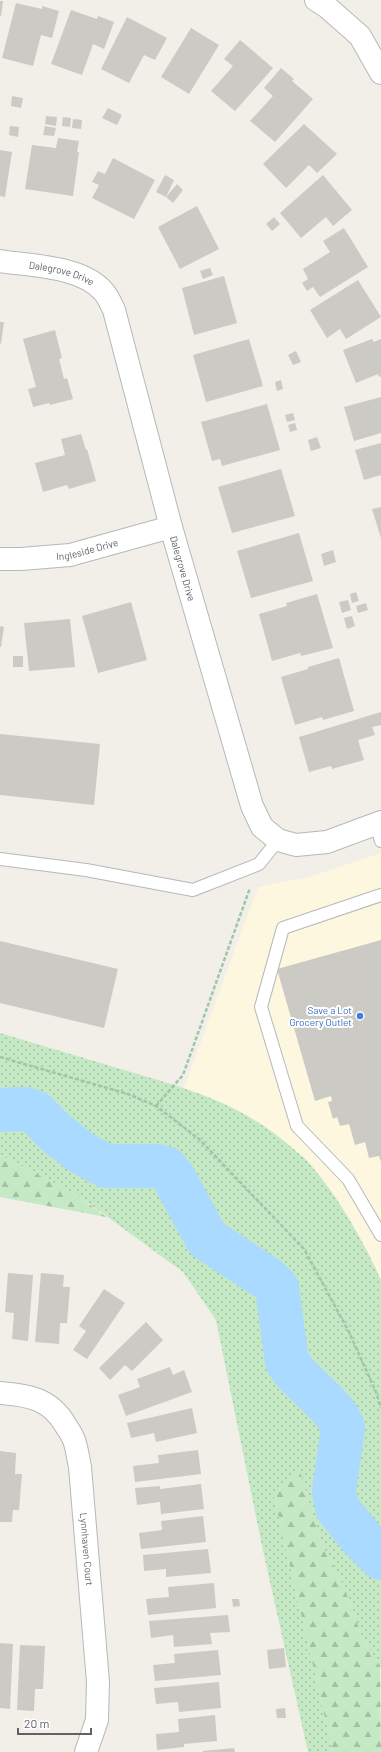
<svg xmlns="http://www.w3.org/2000/svg" width="381" height="1752" viewBox="0 0 381 1752" font-family="Barlow,sans-serif">
<style>
.commercial{fill:#fef7e0}
.green{fill:url(#green-dots)}
.forest{fill:url(#forest-firs)}
.lines{fill:none;stroke-linecap:round;stroke-linejoin:round}
.river{stroke:#aadaff;stroke-width:44}
.building{fill:#cccac5}
.lane-casing{stroke:#b5b8bc;stroke-width:14}
.street-casing{stroke:#b5b8bc;stroke-width:24}
.path{stroke:#9cc7a9;stroke-width:2.5;stroke-dasharray:4 2;stroke-linecap:butt}
.lane{stroke:#fff;stroke-width:12}
.street{stroke:#fff;stroke-width:22}
.shop-dot{fill:#3f7fe0;stroke:#fff;stroke-width:1.5}
.labels{text-anchor:middle;dominant-baseline:central;stroke-width:4;stroke-linejoin:round;paint-order:stroke}
.street-label{font-size:10px;fill:#5f6368;stroke:#fff}
.shop-label{font-size:10px;fill:#366cbe;stroke:#fff;text-anchor:end}
</style>
<defs>
<pattern id="green-dots" width="8" height="8" patternUnits="userSpaceOnUse"><rect width="8" height="8" fill="#c5e8c5"/><path d="M2 2h.1M6 6h.1" fill="none" stroke="#a3c0a4" stroke-width="1.8" stroke-linecap="round"/></pattern>
<pattern id="forest-firs" width="22" height="20" patternUnits="userSpaceOnUse"><rect width="22" height="20" fill="#c5e8c5"/><path d="M5 1l3.5 6h-7zM16 11l3.5 6h-7z" fill="#a3c0a4"/></pattern>
</defs>
<rect width="100%" height="100%" fill="#f1efe8"/>
<path class="commercial" d="M381,853V1280L365,1246L184,1088L258,887L309,877Z"/>
<path class="green" d="M0,1033C41,1045 83,1058 124,1070C188,1089 239,1102 290,1146C297,1152 305,1158 310,1164C340,1199 362,1239 381,1280V1668L362,1637L345,1589L322,1545L299,1469L274,1497L333,1752H308L262,1546L216,1320L183,1272L79,1196L0,1155Z"/>
<g class="forest">
<path d="M0,1155L79,1196L106,1217L0,1197Z"/>
<path d="M299,1468L322,1545L345,1589L362,1637L380,1666L381,1752H333L274,1497Z"/>
</g>
<g class="lines">
<path class="river" d="M0,1110L24,1109L35,1112L56,1133L80,1152L106,1166H156L166,1168L174,1178L207,1239L268,1279L277,1288L287,1362L295,1373L328,1405L338,1417L343,1428L334,1491L337,1508L364,1541L381,1558"/>
</g>
<g class="building">
<path d="M0,1H3L1,16H0Z"/>
<path d="M16,3L42,9V6L59,11L52,38L41,35L33,66L2,58Z"/>
<path d="M71,10L97,19L98,16L114,22L104,49L93,44L82,75L51,64Z"/>
<path d="M127,17L167,38L155,60L144,55L129,83L101,69Z"/>
<path d="M191,28L219,45L189,94L161,77Z"/>
<path d="M240,40L273,68L235,111L211,91L233,66L224,59Z"/>
<path d="M281,68L294,79L292,81L313,99L275,142L250,121L273,96L264,88Z"/>
<path d="M12,96L23,98L21,108L11,106Z"/>
<path d="M108,108L122,115L117,125L102,118Z"/>
<path d="M46,116L57,117L56,126L45,124Z"/>
<path d="M63,117L71,118L70,127L62,126Z"/>
<path d="M73,119L82,120L81,129L72,128Z"/>
<path d="M304,124L337,154L317,173L309,165L286,188L263,164Z"/>
<path d="M10,126L19,127L18,137L9,135Z"/>
<path d="M45,126L56,128L54,136L43,135Z"/>
<path d="M58,138L79,141L77,152H79L73,196L25,189L32,145L56,148Z"/>
<path d="M0,150L12,152L5,197L0,196Z"/>
<path d="M113,158L155,180L134,219L92,198L99,185L92,182L98,171L105,174Z"/>
<path d="M165,175L174,180L166,197L156,192Z"/>
<path d="M323,175L352,210L333,226L326,217L301,238L280,213Z"/>
<path d="M177,184L183,190L173,203L166,197Z"/>
<path d="M197,206L219,249L180,269L158,227Z"/>
<path d="M274,217L280,224L272,231L266,224Z"/>
<path d="M344,228L368,267L320,297L313,287L307,291L302,283L308,279L303,269L330,252L323,241Z"/>
<path d="M210,268L213,275L203,279L200,271Z"/>
<path d="M224,276L237,323L194,335L182,288Z"/>
<path d="M358,280L381,317L346,339L340,329L327,338L310,310Z"/>
<path d="M0,322H4L1,344L0,343Z"/>
<path d="M55,330L62,358L59,359L64,379L67,378L73,399L50,405L49,403L33,407L28,389L36,387L23,339Z"/>
<path d="M249,339L263,386L206,402L193,355Z"/>
<path d="M372,339L374,342L381,339V376L379,377L378,374L356,383L343,350Z"/>
<path d="M296,351L301,362L293,365L288,355Z"/>
<path d="M281,380L283,389L277,391L275,382Z"/>
<path d="M381,397V433L354,441L344,407Z"/>
<path d="M267,404L280,450L222,466L220,459L212,461L201,422Z"/>
<path d="M293,413L295,420L287,422L285,415Z"/>
<path d="M295,423L297,430L290,432L288,425Z"/>
<path d="M81,434L86,450L87,449L96,481L69,489L67,485L43,492L35,463L65,455L61,439Z"/>
<path d="M317,437L321,448L311,451L308,440Z"/>
<path d="M381,443V475L364,480L355,450Z"/>
<path d="M281,469L295,516L232,533L218,487Z"/>
<path d="M381,507V538L372,509Z"/>
<path d="M299,533L313,581L251,598L237,551Z"/>
<path d="M333,550L336,562L324,566L321,554Z"/>
<path d="M356,592L359,601L352,603L350,594Z"/>
<path d="M317,594L333,648L301,656L300,653L272,661L259,614L287,606L286,603Z"/>
<path d="M348,600L351,610L342,613L339,602Z"/>
<path d="M131,602L147,660L98,673L82,616Z"/>
<path d="M366,603L368,610L358,613L356,606Z"/>
<path d="M352,616L355,626L347,629L344,618Z"/>
<path d="M70,619L75,667L29,671L24,623Z"/>
<path d="M0,626L4,627L1,647H0Z"/>
<rect x="13" y="656" width="10" height="11"/>
<path d="M339,658L354,711L323,720L322,717L295,725L281,677L308,669V667Z"/>
<path d="M381,712V725L372,727L375,735L358,740L364,760L332,769L331,766L309,772L299,737Z"/>
<path d="M0,734L100,744L94,805L0,795Z"/>
<path d="M381,940V1162L379,1156L369,1158L365,1142L355,1145L349,1124L340,1126L337,1117L333,1119L328,1102L332,1101L331,1096L315,1101L277,969Z"/>
<path d="M0,941L118,969L104,1028L0,1003Z"/>
<path d="M8,1273L33,1275L28,1341L12,1339L14,1313L5,1312Z"/>
<path d="M41,1273L64,1275L63,1287H70L67,1323H60L59,1344L35,1342Z"/>
<path d="M104,1289L125,1303L87,1359L73,1350L86,1331L79,1326Z"/>
<path d="M146,1322L163,1340L132,1371L125,1365L110,1380L99,1368Z"/>
<path d="M170,1367L173,1375L184,1370L192,1392L126,1416L118,1395L140,1387L137,1379Z"/>
<path d="M192,1408L197,1433L156,1442L154,1433L131,1438L127,1423Z"/>
<path d="M198,1450L201,1474L135,1482L133,1466L159,1463L158,1455Z"/>
<path d="M0,1451L16,1453L15,1474H22L19,1510H13L12,1522H0Z"/>
<path d="M201,1484L204,1509L161,1514L160,1502L137,1505L135,1488L160,1486V1489Z"/>
<path d="M203,1516L206,1542L141,1549L139,1533L162,1530L161,1521Z"/>
<path d="M208,1549L211,1573L166,1577V1569L144,1571L143,1555Z"/>
<path d="M214,1583L216,1608L148,1615L146,1599L169,1597L168,1587Z"/>
<path d="M232,1599H239L240,1606L233,1607Z"/>
<path d="M228,1615L230,1632L210,1633L212,1644L174,1647L173,1635L151,1638L149,1621Z"/>
<path d="M0,1643L13,1644L10,1709L0,1708Z"/>
<path d="M20,1645L45,1646L43,1689H35L34,1711L17,1710Z"/>
<path d="M284,1648L286,1667L269,1669L267,1650Z"/>
<path d="M218,1650L221,1675L155,1681L153,1665L175,1663L174,1654Z"/>
<path d="M219,1682L221,1708L179,1712L178,1702L156,1704L154,1688Z"/>
<path d="M285,1708L286,1718H277L276,1709Z"/>
<path d="M215,1715L217,1741L184,1744V1747L157,1750L156,1734L179,1732L178,1719Z"/>
<path d="M234,1748L235,1752H203V1751Z"/>
</g>
<g class="lines">
<g class="lane-casing">
<g id="lane">
<path d="M376,824L381,841"/>
<path d="M0,859L86,870L193,890L259,864L278,840"/>
<path d="M381,895L283,928L261,1007L297,1126L348,1179L381,1235"/>
</g>
</g>
<g class="street-casing">
<g id="street">
<path d="M316,0L327,7L360,36L381,73"/>
<path id="s1" d="M0,261C31,266 81,266 103,291C108,296 111,304 114,310L171,527L252,806L262,827L278,840L296,845L327,842L381,822"/>
<path id="s2" d="M0,559H21L70,555L171,527"/>
<path id="s3" d="M0,1393C29,1395 51,1399 66,1426C69,1430 72,1435 74,1440C77,1448 78,1458 80,1467L98,1682L97,1720L86,1752"/>
</g>
</g>
<g class="path">
<path d="M0,1057L128,1094L156,1106L199,1139L304,1249L349,1332L376,1392L381,1408"/>
<path d="M156,1106L183,1075L250,888"/>
</g>
<use href="#lane" class="lane"/>
<use href="#street" class="street"/>
</g>
<circle class="shop-dot" cx="360" cy="1016" r="4"/>
<g class="labels">
<g class="street-label">
<text stroke="none"><textPath href="#s1" startOffset="63">Dalegrove Drive</textPath></text>
<text stroke="none"><textPath href="#s2" startOffset="88">Ingleside Drive</textPath></text>
<text stroke="none"><textPath href="#s1" startOffset="399">Dalegrove Drive</textPath></text>
<text stroke="none"><textPath href="#s3" startOffset="204">Lynnhaven Court</textPath></text>
</g>
<g class="shop-label">
<text x="352" y="1010">Save a Lot<tspan x="352" dy="12">Grocery Outlet</tspan></text>
</g>
</g>
<path d="M18 1728v6h73v-6" fill="none" stroke="#5f6368" stroke-width="2"/>
<text x="24" y="1728" font-size="12" fill="#5f6368" stroke="#ffffff" stroke-width="3" paint-order="stroke">20 m</text>
</svg>
